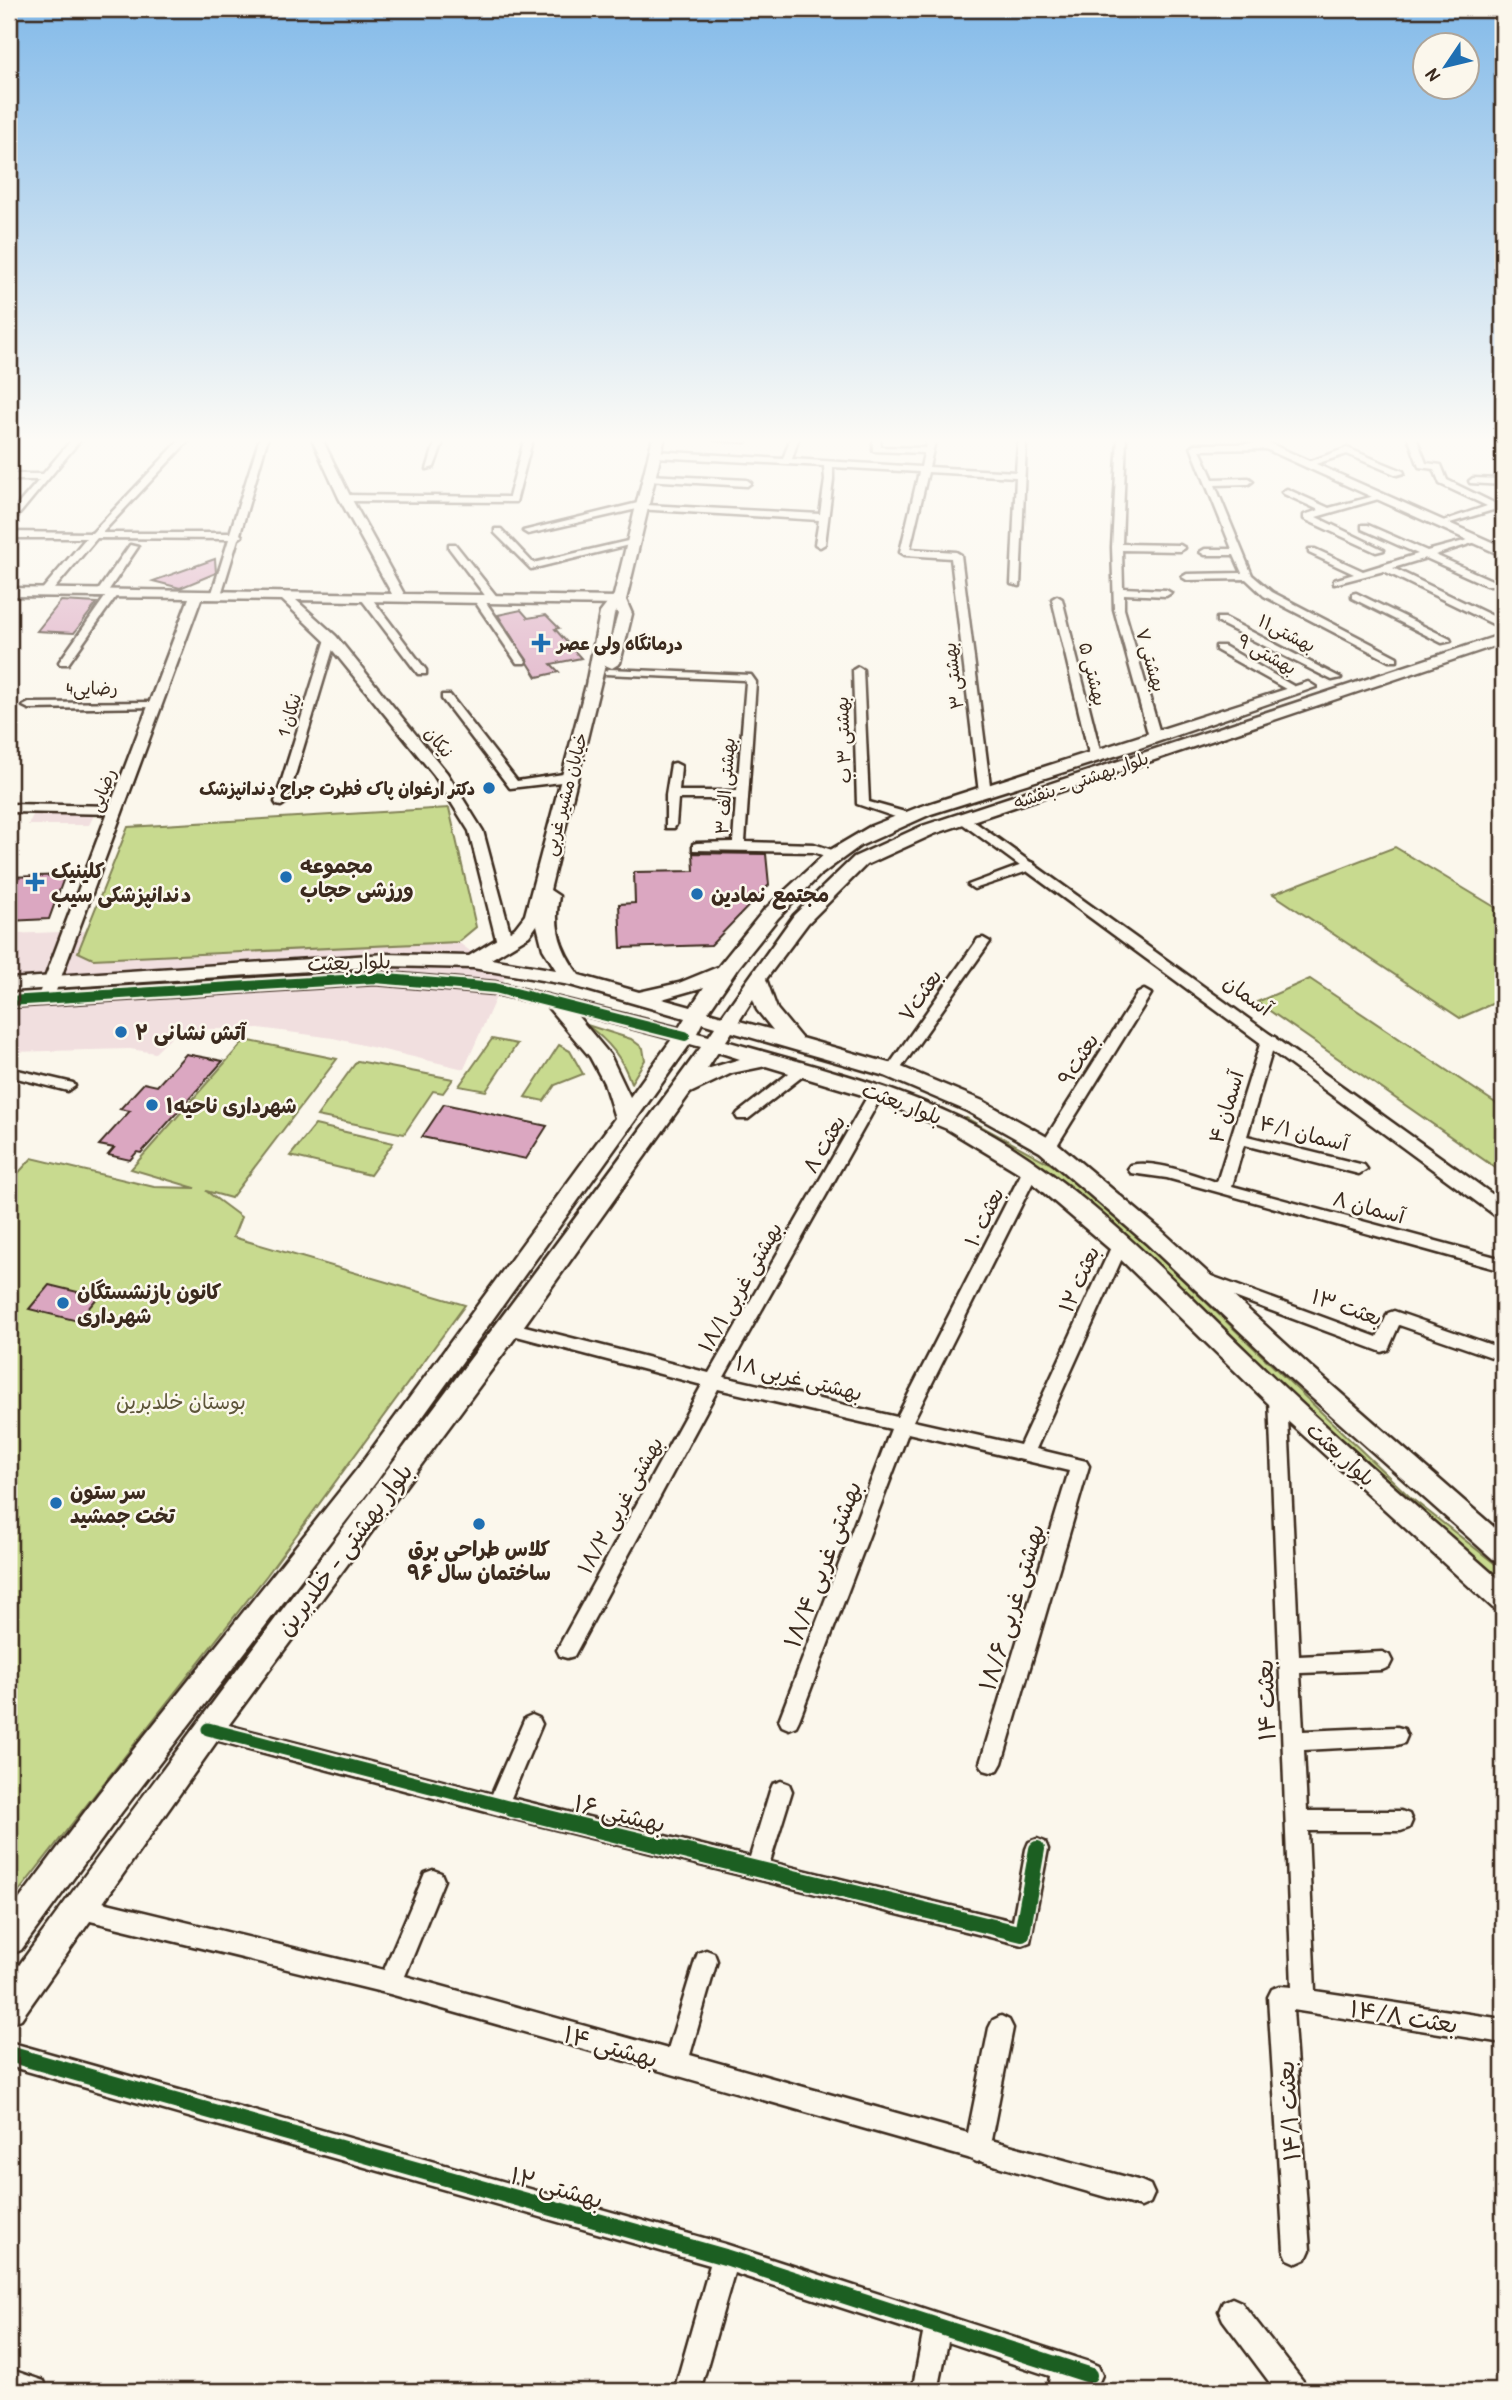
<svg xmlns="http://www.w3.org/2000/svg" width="1512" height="2400" viewBox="0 0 1512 2400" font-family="'Patrick Hand','Playpen Sans Arabic',sans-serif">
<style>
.built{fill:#f1dfdf}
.green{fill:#c8da8f;stroke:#828256;stroke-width:2}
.building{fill:#dba7c1;stroke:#3b2a1e;stroke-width:2}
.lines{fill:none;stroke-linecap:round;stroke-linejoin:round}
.minor-casing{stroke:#3b2a1e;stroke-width:5}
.tertiary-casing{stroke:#3b2a1e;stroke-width:5}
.secondary-casing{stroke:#3b2a1e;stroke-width:5}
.minor{fill:#fbf7ec;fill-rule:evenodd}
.tertiary{fill:#fbf7ec;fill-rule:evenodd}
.secondary{fill:#fbf7ec;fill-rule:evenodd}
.cycleway-far2-casing{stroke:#fbf7ec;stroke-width:15}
.cycleway-far1-casing{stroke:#fbf7ec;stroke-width:18}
.cycleway-casing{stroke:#fbf7ec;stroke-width:20}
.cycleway-far2{stroke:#1b5e20;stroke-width:10}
.cycleway-far1{stroke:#1b5e20;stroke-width:13}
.cycleway{stroke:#1b5e20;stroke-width:16}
.poi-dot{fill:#1f6fb2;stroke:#fbf7ec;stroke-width:2.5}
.labels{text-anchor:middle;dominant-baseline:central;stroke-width:5;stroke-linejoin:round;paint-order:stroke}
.far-street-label{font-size:18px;fill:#3b2a1e;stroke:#fbf7ec}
.far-poi-label{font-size:18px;font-weight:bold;fill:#3b2a1e;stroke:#fbf7ec;text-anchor:start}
.poi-label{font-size:21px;font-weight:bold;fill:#3b2a1e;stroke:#fbf7ec;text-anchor:start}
.street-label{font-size:21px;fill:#3b2a1e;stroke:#fbf7ec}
.park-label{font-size:21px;fill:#5e563a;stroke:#fbf7ec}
.near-street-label{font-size:24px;fill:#3b2a1e;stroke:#fbf7ec}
</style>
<rect width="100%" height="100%" fill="#fbf7ec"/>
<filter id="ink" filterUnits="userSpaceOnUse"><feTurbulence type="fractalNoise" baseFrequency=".0143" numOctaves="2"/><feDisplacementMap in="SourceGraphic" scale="14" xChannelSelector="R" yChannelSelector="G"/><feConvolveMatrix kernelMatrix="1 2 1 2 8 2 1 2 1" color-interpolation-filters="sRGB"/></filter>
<g filter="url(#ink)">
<g class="built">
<path d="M34,813H95L89,825H28Z"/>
<path d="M85,931L78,952L458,942L505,977L464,1069L333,1038L259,1028L179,1030L155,1053L130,1049L9,1052V934Z"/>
</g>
<g class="green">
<path d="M449,808L476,927L458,942L93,959L78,952L128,827Z"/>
<path d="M1395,847L1503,912V999L1460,1018L1273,894Z"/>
<path d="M1310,979L1503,1108V1173L1257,1002Z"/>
<path d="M587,1025L631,1039L643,1048L645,1060L631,1083C622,1057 609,1042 587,1025Z"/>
<path d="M492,1039L517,1044L486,1091L459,1086Z"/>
<path d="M245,1040L337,1059L231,1198L206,1191L241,1217L233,1237L465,1305L267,1575L9,1904V1183L32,1158L154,1187L195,1188L131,1169Z"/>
<path d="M559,1045L570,1051L583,1074L555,1085L544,1101L525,1097Z"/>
<path d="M357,1061H358L453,1079L443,1093L433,1091L404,1134L317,1116Z"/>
<path d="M966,1118L1060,1169L1097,1198L1411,1498L1503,1570V1581L1395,1493L1084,1198L1024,1157L961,1120Z"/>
<path d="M315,1125L393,1143L370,1175L290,1156Z"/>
</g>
<g class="building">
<path d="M215,559L216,573L180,588L153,581Z"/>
<path d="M61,601L97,603L74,633L37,631Z"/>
<path d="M521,610L528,618L546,615L559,628L555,629L581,658L551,664L559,672L537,677L498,615Z"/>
<path d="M693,853L766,854L769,885L711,945L621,948L619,904L635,903L634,872L694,871Z"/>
<path d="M65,875L49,919L9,921V877Z"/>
<path d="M186,1054L223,1061L141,1153L137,1152L130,1160L108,1155L114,1148L99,1145L130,1111L120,1109L144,1083L157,1086Z"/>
<path d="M444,1104L547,1126L526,1159L422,1137Z"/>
<path d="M49,1285L98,1297L78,1321L29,1309Z"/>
</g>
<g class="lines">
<g class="minor-casing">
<g id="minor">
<path d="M74,437L82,438L12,523L9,524V515L39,480H9V474H43Z"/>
<path d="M183,437H192L102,533H230L260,437H268L240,534L242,536L238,539L220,598L211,596L229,539L97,538L48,596H40V592L86,538H9V532L92,533Z"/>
<path d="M437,437H445L434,467L427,469Z"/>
<path d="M525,437H533L516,502L345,501L340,498L345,495L509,497Z"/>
<path d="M711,437H746L749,439L745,442L715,440Z"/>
<path d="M791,437H799L792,459L921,467L924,453L873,451V440L880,438L881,447L925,448L928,437H936L929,467L1016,472L1018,443L1022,440L1026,443L1020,586L1011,584L1016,477L928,472L910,549L956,552L961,555L991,793L989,796H981L979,793L951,558L905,555L900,552L919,472L833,467V480L825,544L820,547L815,544L819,520L637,509L528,534L523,531L642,502L646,505L820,514L825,480L824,466L655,457L651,454L655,451L783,459Z"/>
<path d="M1118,437H1126L1122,544L1180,545L1185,548L1180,551L1122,550L1123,588L1166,590L1171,593L1166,596L1124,594V609L1161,737L1155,740L1149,737L1114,609L1112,547Z"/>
<path d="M1408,437H1416L1426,463L1441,465L1447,480L1496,504L1503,503V507L1440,526V522L1487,506L1440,484L1434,469L1419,467Z"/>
<path d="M1498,437H1503V444L1500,443Z"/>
<path d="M1269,444V448L1266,449L1200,450L1213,479L1249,478L1253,481L1249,484L1215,485L1252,575L1272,592L1397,657V661H1389L1264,596L1246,579L1187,580L1182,577L1187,574L1242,573L1234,555H1205L1200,552L1205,549H1232L1191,447L1195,444Z"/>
<path d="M1347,448L1403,471L1404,473L1397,475L1347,454L1306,467L1302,464Z"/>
<path d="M649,475L747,480L751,483L747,486L646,480L645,478Z"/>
<path d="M1473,478L1503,479V485L1470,483L1469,481Z"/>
<path d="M1287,489L1329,508L1382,494V498L1316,517L1384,550L1376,552L1304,519V515L1319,510L1284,494L1282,492Z"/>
<path d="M1362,525H1368L1427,551L1479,537V541L1435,555L1494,581V585H1486L1426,558L1393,568L1503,621V625H1495L1384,571L1334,584V580L1354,574L1309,553V549H1315L1363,571L1418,554L1362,529Z"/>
<path d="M495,529H501L533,563L632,540L637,543L531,569L495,533Z"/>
<path d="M449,544H455L498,598V602H490L449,548Z"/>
<path d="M130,545L138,547L104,597H96L95,595Z"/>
<path d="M108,593L117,595L68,664H60L59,662Z"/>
<path d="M1356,593L1450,639L1451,641L1442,643L1352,598V594Z"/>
<path d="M362,596H370L426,670V674H418L362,600Z"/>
<path d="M1057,596L1062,599L1102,758L1100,760L1096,761L1090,758L1052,599Z"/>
<path d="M475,598H483L526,661L525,663H517L474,600Z"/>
<path d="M1217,618H1225L1341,678L1332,680L1217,622Z"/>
<path d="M331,636L336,639L287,802L281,806L277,805L275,802L326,639Z"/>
<path d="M1216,646H1224L1302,691L1293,693L1216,650Z"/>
<path d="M858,667L863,670L869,802L912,814V820H904L857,804L853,670Z"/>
<path d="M609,669L751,675L756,682L745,842L814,844L838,852V858L834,859L813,852L693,850V844L697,843L733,842L736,799H678L676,825L674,828H666V795L671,764L675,763L681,766L679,791H737L746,682L744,680L605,674L604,672Z"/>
<path d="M442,695H450L517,781L570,773L576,777L570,781L510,788L442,699Z"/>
<path d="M155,702L161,705L159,707L29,709L23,706L29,703Z"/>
<path d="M9,804L115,806L121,810L115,814L9,812Z"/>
<path d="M1030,862L1034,863V869L974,889L968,885Z"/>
<path d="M983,938L990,942L897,1074H887L885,1071L887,1068L978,939Z"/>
<path d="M1144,990L1151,994L1056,1147L1053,1150H1043L1040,1147L1137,994Z"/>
<path d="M1269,1034L1276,1038L1247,1136L1364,1165L1367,1169L1359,1174L1244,1145L1232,1186L1503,1259V1271L1167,1178L1131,1173L1128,1169L1131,1165C1154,1159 1194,1175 1217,1182L1262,1038Z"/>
<path d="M803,1065L808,1066L810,1069L808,1072L748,1119H738L736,1116L738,1113L798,1066Z"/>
<path d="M9,1068L73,1083L75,1086L68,1091L9,1076Z"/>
<path d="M877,1087L884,1092L724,1377L897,1417L1023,1170L1031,1165L1039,1170L913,1421L1020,1445L1112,1245L1120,1239L1128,1245L1036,1449L1086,1461L1089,1466L1002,1763L998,1770L991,1772L984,1770L980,1763L1069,1471L908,1433L799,1720L796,1726L789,1729L782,1726L779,1720L891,1429L718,1389L574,1656L567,1658L560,1656L557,1650L560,1644L702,1385L509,1334L503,1332L501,1328L503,1324L509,1322L709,1373L870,1092Z"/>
<path d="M1203,1273L1377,1337L1388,1313L1394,1311L1503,1349V1361L1399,1325L1388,1350L1382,1352L1197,1283L1195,1279Z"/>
<path d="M1278,1390L1284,1392L1287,1397L1299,1656L1382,1652L1389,1655L1392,1661L1389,1667L1382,1670L1300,1673L1303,1731L1397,1727L1404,1729L1407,1736L1404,1743L1397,1745L1304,1750L1307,1811H1401L1409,1814L1412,1821L1409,1828L1401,1831H1308L1315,1991L1503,2019V2043L1293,2010L1310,2250L1306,2259L1297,2263L1288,2259L1284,2250L1268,1997L1272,1989L1280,1986L1292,1987L1269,1397L1272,1392Z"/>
<path d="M532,1715L539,1718L542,1724L511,1798L750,1857L770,1791L773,1784L781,1781L789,1784L792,1791L770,1862L1013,1921L1026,1849L1029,1842L1037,1839L1045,1842L1048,1849L1030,1942L1022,1945L498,1815L208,1738L201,1735L198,1729L201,1723L208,1720L492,1794L525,1718Z"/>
<path d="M433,1870L441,1873L444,1880L405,1976L668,2049L695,1961L698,1953L706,1950L714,1953L717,1961L690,2055L968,2133L989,2028L993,2020L1001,2016L1009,2020L1013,2028L991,2140L1141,2181L1150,2185L1154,2194L1150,2203L1141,2207L980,2161L977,2162L968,2158L390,1994L78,1918L70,1915L67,1907L70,1899L78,1896L384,1970L425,1873Z"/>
<path d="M9,2042L725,2244L1089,2362L1098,2366L1102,2375L1098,2384L1089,2388L1075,2384L1074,2391H1048L1050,2376L948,2342L938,2391H912L923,2334L734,2273L700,2391H674L710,2265L9,2066Z"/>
<path d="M1232,2298L1241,2302L1303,2381L1306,2391H1276L1223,2320L1219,2311L1223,2302Z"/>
<path d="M9,2369L44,2381L47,2391H9Z"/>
</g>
</g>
<g class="tertiary-casing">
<g id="tertiary">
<path d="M311,437H321L351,498L404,594L619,597L625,601L619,605L296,600L336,636L447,773L483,831L513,943L505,948L497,943L469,831L434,775L326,642L282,600L201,599L53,999L45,1004L39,1003L37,999L189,598L9,596V588L392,594L339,498Z"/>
<path d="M965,815L1503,1202V1217L1496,1216L960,822L958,819Z"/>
</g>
</g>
<g class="secondary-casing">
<g id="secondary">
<path d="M653,437H665L626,600L632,614L620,663L612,668L605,665L550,890L559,896C553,928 560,949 579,975L639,992L679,983L718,967L764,910L827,852L871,826L919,807L1302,684L1308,682L1316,687L1137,749L931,814L860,846L819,876L778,918L738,968L708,1012L722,1016L794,915L854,857L922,826L1503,634V643L934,834L866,865L808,923L766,979L777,1009L801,1038L899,1066L983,1101L1056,1142L1162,1231L1313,1369L1503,1535V1562L1493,1559L1295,1383L1146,1243L1040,1152L967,1111L885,1076L732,1032L726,1041C805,1064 888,1083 962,1119C1078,1175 1174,1283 1267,1371C1343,1444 1424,1513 1503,1583V1612L1493,1608L1269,1404L1112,1251L1023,1175L947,1129L869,1097L766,1066L732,1073L690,1093L518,1334L219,1738L21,2019L9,2024V1979C236,1666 473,1360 701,1047L690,1044L376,1482L121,1813L21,1950L9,1955V1913L99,1793L358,1468L615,1118L604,1083L590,1057L546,1005L495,994L375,984L9,1007V995L375,972L495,982L679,1028L685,1018L570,985L473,968L386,966L9,991V979L386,954L469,956L515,928L525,915L586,685L600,613L614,595ZM616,611L618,614L608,649L614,614ZM537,925L543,949L556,970L491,959L529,936ZM704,987L691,1007L662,999ZM753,999L757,1010L773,1030L739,1021ZM575,1013L672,1039L630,1097L610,1055ZM702,1023L715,1027L709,1036L697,1033ZM718,1052L740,1059L707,1069Z"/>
<path d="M1239,437H1255L1503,547V556Z"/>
</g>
</g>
<use href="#minor" class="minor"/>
<use href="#tertiary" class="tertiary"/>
<use href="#secondary" class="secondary"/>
<g class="cycleway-far2-casing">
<path id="cycleway-far2" d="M9,1001L375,978L495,988L685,1036"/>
</g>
<g class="cycleway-far1-casing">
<path id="cycleway-far1" d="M208,1729L519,1810"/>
</g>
<g class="cycleway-casing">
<g id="cycleway">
<path d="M512,1809L1022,1934L1037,1849"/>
<path d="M9,2054L725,2257L1089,2375"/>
</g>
</g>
<use href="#cycleway-far2" class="cycleway-far2"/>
<use href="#cycleway-far1" class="cycleway-far1"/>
<use href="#cycleway" class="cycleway"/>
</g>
</g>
<linearGradient id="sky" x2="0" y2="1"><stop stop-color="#83bae9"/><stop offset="0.57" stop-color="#fdfbf6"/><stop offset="1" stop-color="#fdfbf6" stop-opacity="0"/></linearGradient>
<rect width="1512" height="773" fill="url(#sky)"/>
<g class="poi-dot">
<path d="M537.5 632.5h7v7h7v7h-7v7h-7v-7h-7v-7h7z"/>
<circle cx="489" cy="788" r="7"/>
<circle cx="286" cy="877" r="7"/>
<path d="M31.5 871.5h7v7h7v7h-7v7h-7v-7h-7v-7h7z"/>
<circle cx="697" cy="894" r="7"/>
<circle cx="121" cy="1032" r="7"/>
<circle cx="152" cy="1105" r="7"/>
<circle cx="63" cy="1303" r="7"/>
<circle cx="56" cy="1503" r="7"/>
<circle cx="479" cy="1524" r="7"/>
</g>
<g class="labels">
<g class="far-street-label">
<text transform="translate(1287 633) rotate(27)">بهشتی۱۱</text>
<text transform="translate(1267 654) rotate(29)">بهشتی ۹</text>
<text transform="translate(1151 660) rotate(74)">بهشتی ۷</text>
<text transform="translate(1093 674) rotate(76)">بهشتی ۵</text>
<text transform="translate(953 676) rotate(-97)">بهشتی ۳</text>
<text transform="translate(92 688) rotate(-1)">4رضایی</text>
<text transform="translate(289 715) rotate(-73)">نیکان 1</text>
<text transform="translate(843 740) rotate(-92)">بهشتی ۳ ب</text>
<text transform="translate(439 742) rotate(51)">نیکان</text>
<text transform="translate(1081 780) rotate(-19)">بلوار بهشتی - بنفشه</text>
<text transform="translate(725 786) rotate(-86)">بهشتی الف ۳</text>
<text transform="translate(102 790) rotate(-69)">رضایی</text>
<text transform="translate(565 794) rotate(-75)">خیابان مشیر غربی</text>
</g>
<g class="far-poi-label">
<text x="557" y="643">درمانگاه ولی عصر</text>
<text x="475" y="788" text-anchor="end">دکتر ارغوان پاک فطرت جراح دندانپزشک</text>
</g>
<g class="poi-label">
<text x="300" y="865">مجموعه<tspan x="300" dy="24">ورزشی حجاب</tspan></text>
<text x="51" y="870">کلینیک<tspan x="51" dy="24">دندانپزشکی سیب</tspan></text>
<text x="711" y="894">مجتمع نمادین</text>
<text x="135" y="1032">آتش نشانی ۲</text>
<text x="166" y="1105">شهرداری ناحیه۱</text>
<text x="77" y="1291">کانون بازنشستگان<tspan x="77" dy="24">شهرداری</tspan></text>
<text x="70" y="1491">سر ستون<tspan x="70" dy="24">تخت جمشید</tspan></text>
<text x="479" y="1548" text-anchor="middle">کلاس طراحی برق<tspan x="479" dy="24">ساختمان سال ۹۶</tspan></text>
</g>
<g class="street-label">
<text transform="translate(349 962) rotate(-2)">بلوار بعثت</text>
<text transform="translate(920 995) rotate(-55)">بعثت۷</text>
<text transform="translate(1248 995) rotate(36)">آسمان</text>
<text transform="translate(1078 1059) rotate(-58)">بعثت۹</text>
<text transform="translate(902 1103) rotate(21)">بلوار بعثت</text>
<text transform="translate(1226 1107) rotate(-73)">۴ آسمان</text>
<text transform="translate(1304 1133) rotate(14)">۴/۱ آسمان</text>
<text transform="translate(824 1144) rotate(-60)">۸ بعثت</text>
<text transform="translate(1369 1207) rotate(15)">۸ آسمان</text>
<text transform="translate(984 1217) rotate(-64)">۱۰ بعثت</text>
<text transform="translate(1079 1279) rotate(-66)">۱۲ بعثت</text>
<text transform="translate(740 1287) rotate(-60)">بهشتی غربی ۱۸/۱</text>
<text transform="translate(1347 1307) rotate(19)">۱۳ بعثت</text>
<text transform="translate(799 1378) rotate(14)">بهشتی غربی ۱۸</text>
<text transform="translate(1341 1454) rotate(42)">بلوار بعثت</text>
<text transform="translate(620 1505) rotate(-61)">بهشتی غربی ۱۸/۲</text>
</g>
<g class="park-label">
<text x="181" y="1401">بوستان خلدبرین</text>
</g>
<g class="near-street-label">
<text transform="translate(344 1549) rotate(-53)">بلوار بهشتی - خلدبرین</text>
<text transform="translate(822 1564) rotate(-69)">بهشتی غربی ۱۸/۴</text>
<text transform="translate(1011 1607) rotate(-73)">بهشتی غربی ۱۸/۶</text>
<text transform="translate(1265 1700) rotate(-92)">بعثت ۱۴</text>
<text transform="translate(620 1813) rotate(14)">۱۶ بهشتی</text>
<text transform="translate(1404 2016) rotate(9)">۱۴/۸ بعثت</text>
<text transform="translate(611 2046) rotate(16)">۱۴ بهشتی</text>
<text transform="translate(1288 2111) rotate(-94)">۱۴/۱ بعثت</text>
<text transform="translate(557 2187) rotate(16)">۱۲ بهشتی</text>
</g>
</g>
<rect width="1512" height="2400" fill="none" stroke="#fbf7ec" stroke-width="35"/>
<rect x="18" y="18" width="1477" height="2365" fill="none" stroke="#3b2a1e" stroke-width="2.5" filter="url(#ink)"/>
<g transform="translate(1446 66) rotate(235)"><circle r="33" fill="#fbf7ec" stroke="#aea59a" stroke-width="2"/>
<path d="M0-5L12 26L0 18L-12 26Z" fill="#1f6fb2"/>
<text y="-10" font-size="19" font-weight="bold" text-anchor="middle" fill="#3b2a1e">N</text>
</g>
</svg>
